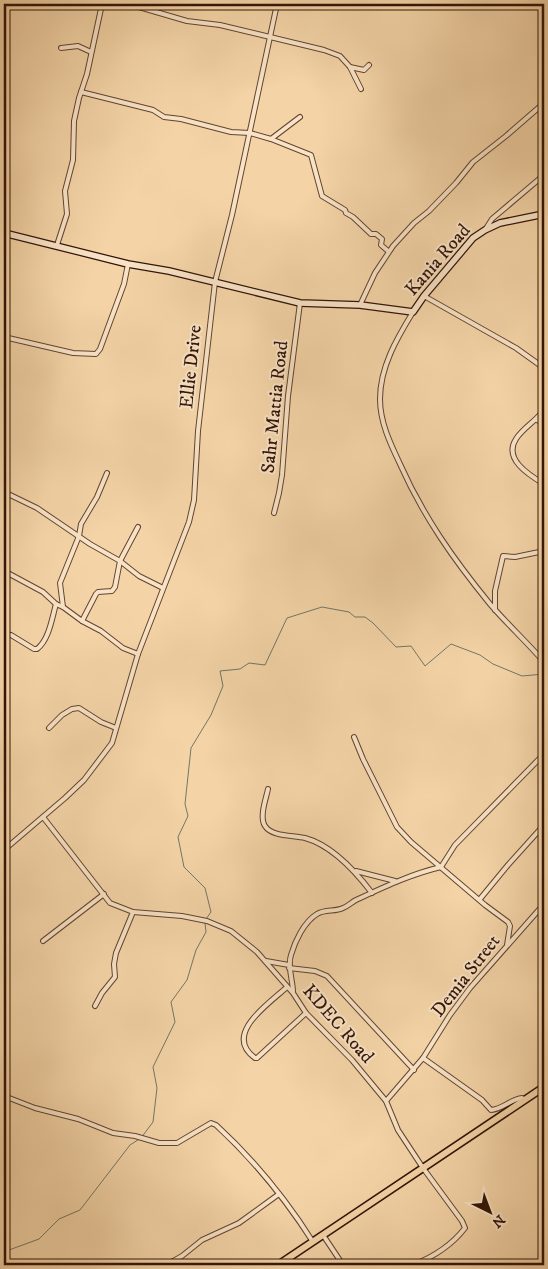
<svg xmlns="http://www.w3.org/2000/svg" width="548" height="1269" viewBox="0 0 548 1269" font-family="'IM FELL DW Pica',serif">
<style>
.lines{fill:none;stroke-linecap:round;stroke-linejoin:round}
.stream{stroke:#727667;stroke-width:1}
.minor-casing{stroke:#624430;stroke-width:6}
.secondary-casing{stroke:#321408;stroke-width:8}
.primary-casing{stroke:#321408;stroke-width:9}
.minor{stroke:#f8e3c6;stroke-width:4}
.secondary{stroke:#f8e3c6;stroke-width:5.5}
.primary{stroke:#f4d4a7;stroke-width:6}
.labels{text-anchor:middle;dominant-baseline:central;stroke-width:4;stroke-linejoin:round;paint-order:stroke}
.street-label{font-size:19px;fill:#321408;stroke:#f8e3c6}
</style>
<rect width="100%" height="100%" fill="#f4d4a7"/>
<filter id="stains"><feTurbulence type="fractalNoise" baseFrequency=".004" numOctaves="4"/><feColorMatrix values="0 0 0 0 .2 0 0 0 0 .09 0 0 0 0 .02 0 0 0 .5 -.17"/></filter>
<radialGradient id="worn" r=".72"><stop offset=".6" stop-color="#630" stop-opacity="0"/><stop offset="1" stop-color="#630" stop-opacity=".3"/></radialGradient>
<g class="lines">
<g class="stream">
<path d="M206,919L211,912L205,888L184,867L178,837L188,816L185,804L191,748L211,715L223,686L220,671L240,669L249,663L265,665L287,618L322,607L349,612L355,617H365L373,623L396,647L411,646L425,666L451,644L480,655L493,664L522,676L544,674"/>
<path d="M4,1261L9,1250L39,1239L59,1219L80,1210L130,1145L141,1138L153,1122L157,1088L153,1067L175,1022L171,1002L187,980L196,950L206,932L205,923"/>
</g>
<g class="minor-casing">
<g id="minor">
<path d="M120,4L139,7L187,21L220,25L324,50L340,56L350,67L364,70L369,65"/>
<path d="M61,48L78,46L91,52"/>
<path d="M350,67L361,89"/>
<path d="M81,92L153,110L164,117L181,119L231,132L250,133L271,139L300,117"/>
<path d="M271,139L311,155L322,196L345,210L346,213L353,217L371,234H376L382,239L381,245L388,251"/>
<path d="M485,230L492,219L544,175"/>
<path d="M57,245L67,214L65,191L73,160L74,121L79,98L87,74L102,4"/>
<path d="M424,296L516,348L544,368"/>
<path d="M360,305L375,273L393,246L414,223L429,211L456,183L473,162L506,136L544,103"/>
<path d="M413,312C397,338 380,367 380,399C380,422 390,443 400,464C423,516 454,560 490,604C507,624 527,642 544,662"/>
<path d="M4,337L73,353L96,354L100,349L124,284L128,264"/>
<path d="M544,410C536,421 523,428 516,439C503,459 529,475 544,484"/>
<path d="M537,420L544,424"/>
<path d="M4,492L37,508L90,544L120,561L139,576L163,588"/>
<path d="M274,513L279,493L282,475L288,396L300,303"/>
<path d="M4,571L43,592L56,604"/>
<path d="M63,607L60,583L79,536L81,524L97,497L107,473"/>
<path d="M495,610V591L503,556L515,557L544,551"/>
<path d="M82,621L96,594L98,592L112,591L115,587L120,561L138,527"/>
<path d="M11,635L34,649H37C49,640 52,618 56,604L63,607L82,621L101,631L123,648L138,654"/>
<path d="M49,728L62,715L72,709L79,708L101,722L116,728"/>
<path d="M354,737L363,759L397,827L411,842L485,905L508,922L510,926L507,945"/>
<path d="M268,789C266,799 259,817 265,826C272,837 294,835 305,838C331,845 356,872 372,893"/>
<path d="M43,817L110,903L133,912L182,916L207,921L231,931L257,952L293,993L306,1013L352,1060L386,1101L398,1130L423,1168L462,1221L465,1228C452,1245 433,1257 413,1265"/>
<path d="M4,850L65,798L84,780L112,743L138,654L189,522L194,500L198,431L215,282L232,215L277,4"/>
<path d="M356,871L395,881"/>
<path d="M480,899L508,865L544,825"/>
<path d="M43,941L104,894"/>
<path d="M266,961L289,965"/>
<path d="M289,968L315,971L327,976L414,1070"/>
<path d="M287,987C270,1003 222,1034 255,1058H257L306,1013"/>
<path d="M293,992C293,980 287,967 291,955C295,941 304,922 317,914C325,909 335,912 343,908C348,906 352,902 356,900C384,887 411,874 441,867L455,845L544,754"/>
<path d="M95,1006L102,993L115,977L114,964L116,953L133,912"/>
<path d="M423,1058L482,1100L491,1110C503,1109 511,1099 522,1098L524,1100"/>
<path d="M4,1096L35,1108L78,1119L113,1133L135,1136L159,1143H177L211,1123L216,1125C253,1159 285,1198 313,1242"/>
<path d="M386,1101L423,1058L450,1015L470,988L544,904"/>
<path d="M323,1235L343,1265"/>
<path d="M166,1265L182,1256L202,1240L239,1223L279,1194"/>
</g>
</g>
<g class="secondary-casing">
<path id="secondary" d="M4,233L128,264L169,271L300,303L360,305L413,312L424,296L473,238L485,230L500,223L544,214"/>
</g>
<g class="primary-casing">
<path id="primary" d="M278,1265L544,1087"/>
</g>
<use href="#minor" class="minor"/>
<use href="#secondary" class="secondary"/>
<use href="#primary" class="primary"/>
</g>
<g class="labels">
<g class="street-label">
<text transform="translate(438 260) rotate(-49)">Kania Road</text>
<text transform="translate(191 367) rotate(-84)">Ellie Drive</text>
<text transform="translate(275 407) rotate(-84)">Sahr Mattia Road</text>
<text transform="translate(466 976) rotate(-52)">Demia Street</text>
<text transform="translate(338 1024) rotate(49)">KDEC Road</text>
</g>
</g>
<rect width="548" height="1269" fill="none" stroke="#f4d4a7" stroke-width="20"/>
<rect x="5" y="5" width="538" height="1259" fill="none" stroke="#321408" stroke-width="2.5"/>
<rect x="10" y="10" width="528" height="1249" fill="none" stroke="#321408"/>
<g transform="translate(490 1212) rotate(138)" stroke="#f8e3c6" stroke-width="4" paint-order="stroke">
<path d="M0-4L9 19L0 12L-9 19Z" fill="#321408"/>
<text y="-8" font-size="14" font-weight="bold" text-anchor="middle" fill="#321408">N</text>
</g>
<rect width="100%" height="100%" filter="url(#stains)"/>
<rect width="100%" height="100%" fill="url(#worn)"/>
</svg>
